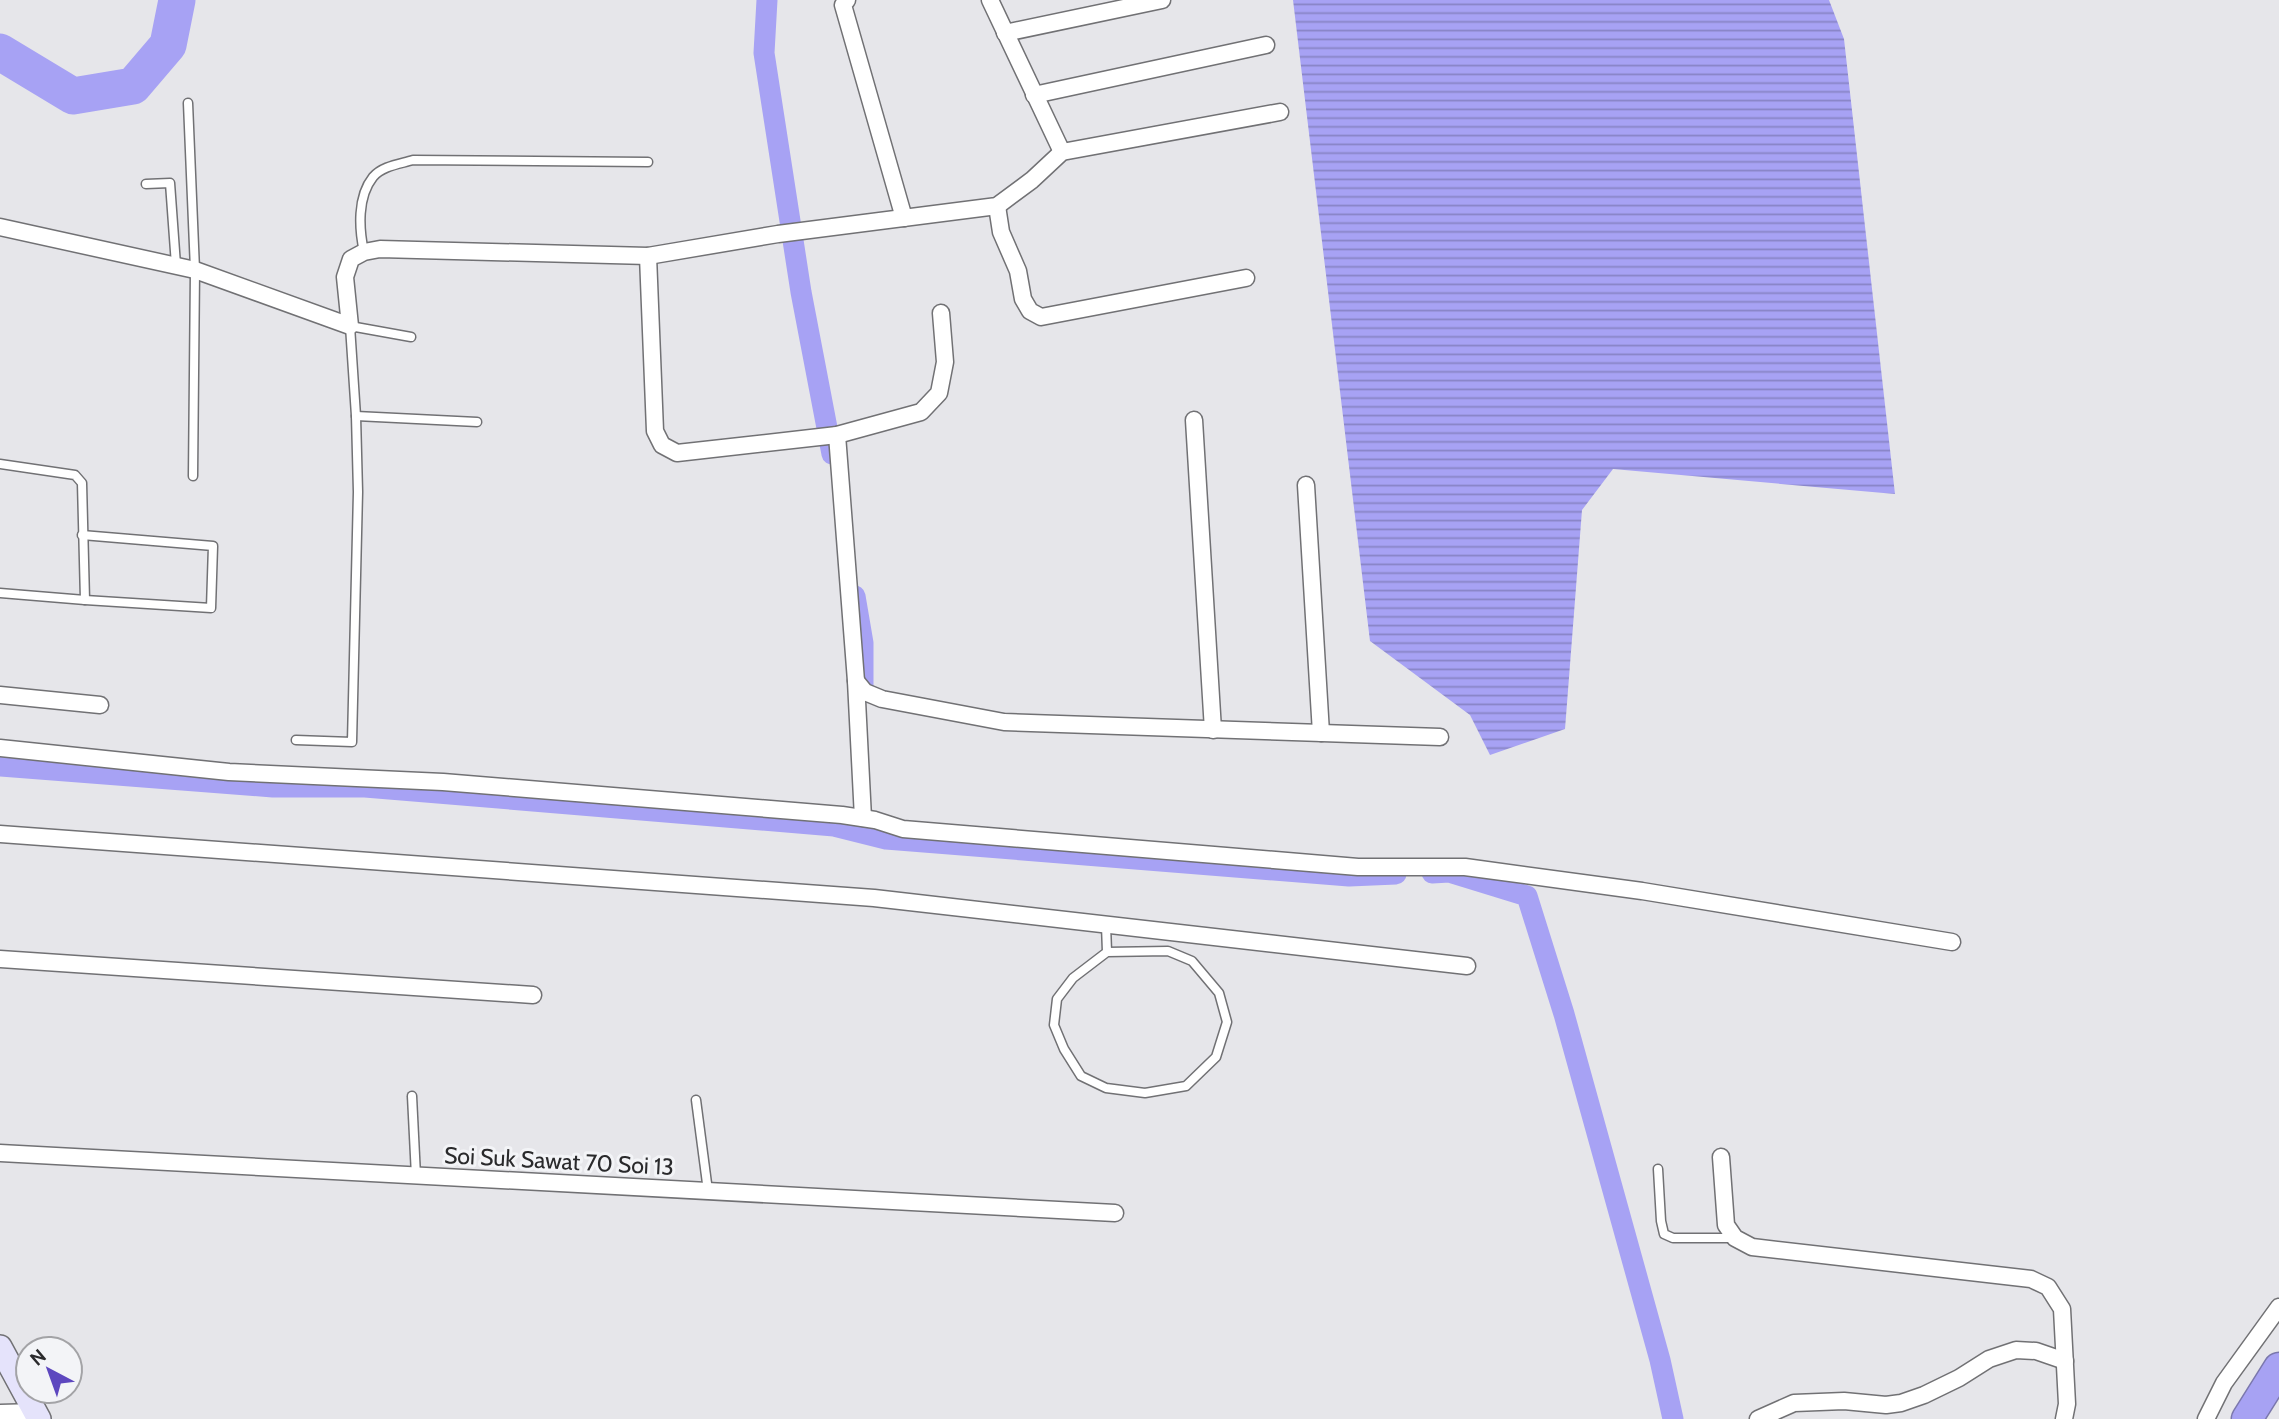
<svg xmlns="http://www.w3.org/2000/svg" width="2279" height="1419" viewBox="0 0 2279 1419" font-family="Cabin,sans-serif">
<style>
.water{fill:url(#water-rules)}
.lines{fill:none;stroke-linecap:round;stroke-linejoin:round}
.canal{stroke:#a7a2f4;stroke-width:21}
.river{stroke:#a7a2f4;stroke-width:37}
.lane-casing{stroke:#717174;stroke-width:11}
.street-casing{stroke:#717174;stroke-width:19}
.secondary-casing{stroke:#717174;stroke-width:26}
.highway-casing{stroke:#7b78ad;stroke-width:33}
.lane{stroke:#fff;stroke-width:8}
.street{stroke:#fff;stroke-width:16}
.secondary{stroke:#e5e3fb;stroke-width:23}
.highway{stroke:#a7a2f3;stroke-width:30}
.labels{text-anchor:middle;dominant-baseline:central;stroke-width:6;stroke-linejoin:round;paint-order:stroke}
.street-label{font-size:23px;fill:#2a2a2c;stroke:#f3f4f7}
</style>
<defs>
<pattern id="water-rules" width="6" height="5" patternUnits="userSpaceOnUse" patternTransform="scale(1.75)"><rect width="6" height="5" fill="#a7a2f4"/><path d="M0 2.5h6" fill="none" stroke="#8884c6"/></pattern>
</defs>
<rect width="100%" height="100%" fill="#e6e6ea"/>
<path class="water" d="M1293,0H1829L1844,39L1895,494L1613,469L1582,510L1565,729L1490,755L1470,715L1370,641Z"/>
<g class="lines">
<g class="canal">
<path d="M767,0L764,53L801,292L832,454"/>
<path d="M855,596L863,643V693"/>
<path d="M0,766L273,787H365L834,826L886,839L1349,876L1396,874"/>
<path d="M1432,873L1449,872L1527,896L1564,1014L1660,1360L1673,1419"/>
</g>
<path class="river" d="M0,52L73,96L133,86L168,45L177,0"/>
<g class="lane-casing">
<g id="lane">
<path d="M188,103L195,270L193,476"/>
<path d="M146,184L170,183L176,265"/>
<path d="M364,252C359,229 357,197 373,177C382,166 400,164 413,160L648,162"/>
<path d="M356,416L477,422"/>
<path d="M0,464L75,475L82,483L85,600L0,593"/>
<path d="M82,535L213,546L211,608L85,600"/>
<path d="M296,740L352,742L358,492L356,416L350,326L411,337"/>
<path d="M1106,925L1107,952L1168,951L1192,961L1219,993L1227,1022L1216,1057L1186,1086L1145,1093L1106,1088L1081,1076L1064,1049L1054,1025L1057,999L1073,978L1107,952"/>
<path d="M412,1096L416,1176"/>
<path d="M696,1100L708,1191"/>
<path d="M1658,1169L1661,1221L1664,1234L1673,1238H1735"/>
</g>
</g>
<g class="street-casing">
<g id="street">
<path d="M847,0L843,5L904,218"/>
<path d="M990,0L1062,152"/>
<path d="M1005,33L1162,0"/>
<path d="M1034,95L1266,45"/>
<path d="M997,206L1001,232L1018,271L1023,299L1030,311L1041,317L1246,278"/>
<path d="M0,227L195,270L350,326L345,277L351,259L364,252L380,249L648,256L778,234L997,206L1032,180L1062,152L1280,112"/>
<path d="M648,256L655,431L662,445L677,453L837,435L921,412L939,393L945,362L941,313"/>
<path d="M1194,420L1213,730"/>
<path d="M837,435L856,681L863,818"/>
<path d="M1306,485L1321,733"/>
<path d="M856,681L865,692L882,699L1004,722L1440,737"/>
<path d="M0,695L100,705"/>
<path d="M0,748L229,772L443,782L842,815L875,820L903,829L1358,867H1465L1642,891L1952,942"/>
<path d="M0,834L874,898L1467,966"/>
<path d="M0,959L533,995"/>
<path d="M0,1153L1115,1213"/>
<path d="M1721,1157L1726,1225L1735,1238L1752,1247L2031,1279L2048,1287L2062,1309L2067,1404L2064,1419"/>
<path d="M0,1413L35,1412"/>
<path d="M1758,1419L1794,1403L1844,1401L1886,1405L1901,1403L1924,1395L1959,1378L1989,1359L2016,1350L2036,1351L2065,1361"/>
<path d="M2206,1419L2224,1383L2279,1307"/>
</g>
</g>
<g class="secondary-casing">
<path id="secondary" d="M0,1347L39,1419"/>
</g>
<g class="highway-casing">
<path id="highway" d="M2247,1419L2279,1368"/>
</g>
<use href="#lane" class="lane"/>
<use href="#street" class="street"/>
<use href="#secondary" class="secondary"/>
<use href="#highway" class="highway"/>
</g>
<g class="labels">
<g class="street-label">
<text transform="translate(559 1161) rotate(3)">Soi Suk Sawat 70 Soi 13</text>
</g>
</g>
<g transform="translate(49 1370) rotate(319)"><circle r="33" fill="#f3f4f7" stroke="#a3a3a6" stroke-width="2"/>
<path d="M0-5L12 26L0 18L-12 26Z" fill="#5d47bf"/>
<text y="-10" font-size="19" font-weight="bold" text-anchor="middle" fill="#2a2a2c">N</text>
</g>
</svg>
